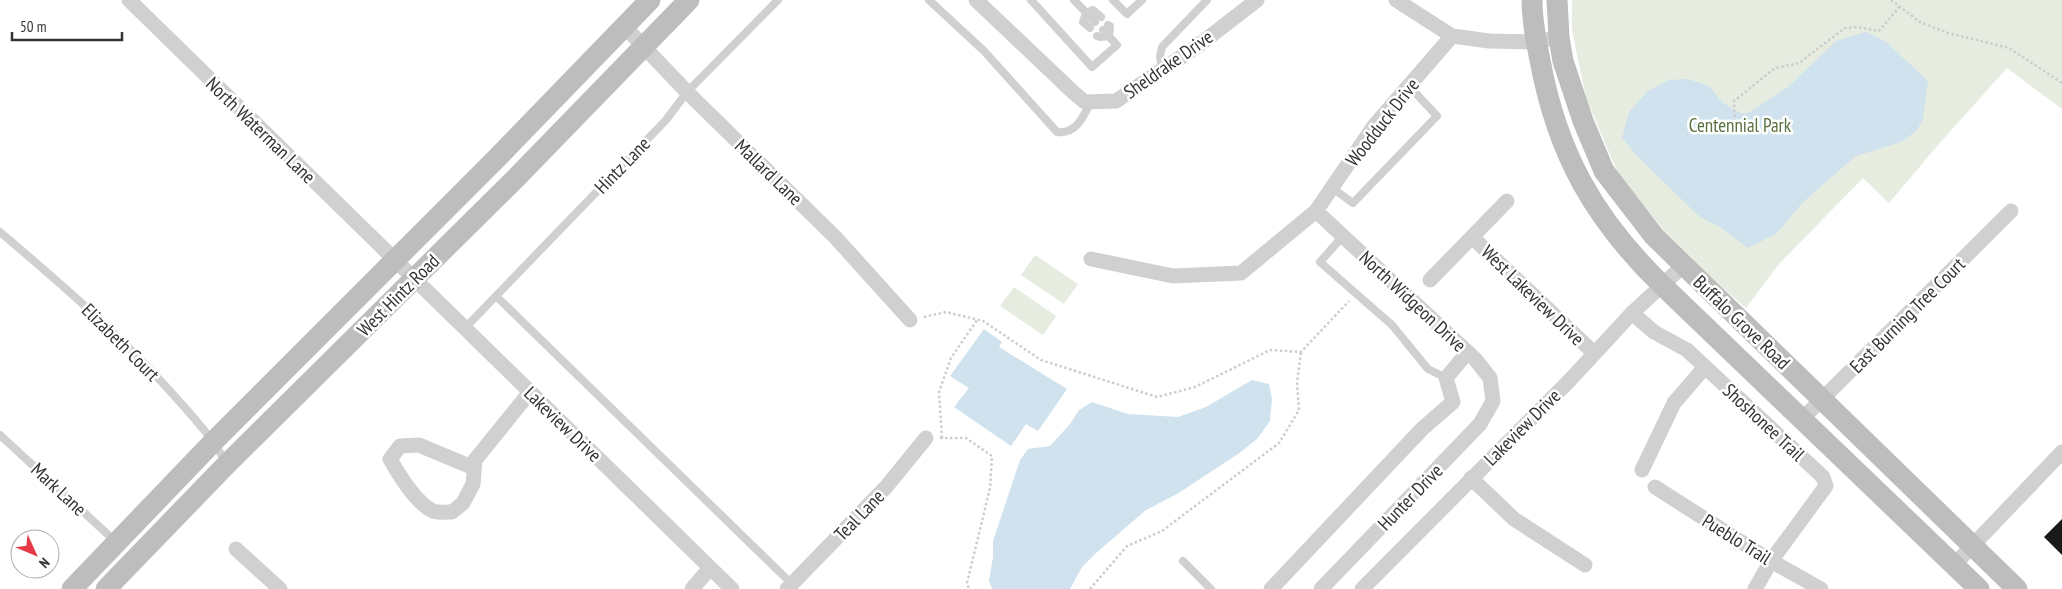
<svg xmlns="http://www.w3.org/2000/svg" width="2062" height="589" viewBox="0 0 2062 589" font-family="'PT Sans Narrow',sans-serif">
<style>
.green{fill:#e6ecdf}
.water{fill:#cfe2ee}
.building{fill:#1a1a1a}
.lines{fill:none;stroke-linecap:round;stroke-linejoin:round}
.path{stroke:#cdcdcd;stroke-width:2.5;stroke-dasharray:2.5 2.5;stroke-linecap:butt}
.service{stroke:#d0d0d0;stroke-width:8}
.minor{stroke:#d0d0d0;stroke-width:15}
.secondary{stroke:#bdbdbd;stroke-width:21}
.labels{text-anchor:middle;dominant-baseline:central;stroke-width:5;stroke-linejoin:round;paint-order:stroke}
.street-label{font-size:19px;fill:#333;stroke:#fff}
.park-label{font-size:19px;fill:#56703f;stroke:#fff}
</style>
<rect width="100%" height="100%" fill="#fff"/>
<g class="green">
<path d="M1572,0H2062V109L2007,68L1938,145L1889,203L1863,178L1779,264L1746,308L1723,288L1663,229L1618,173L1586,98L1572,30Z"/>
<path d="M1035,255L1078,284L1064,304L1021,275Z"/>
<path d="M1014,287L1056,316L1043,335L1000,306Z"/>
</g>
<g class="water">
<path d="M1866,32L1885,41L1928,81L1923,119L1917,130L1901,142L1856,156L1802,203L1777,233L1748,248L1720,227L1700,217L1640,159L1622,138L1629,112L1648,91L1669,80L1688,79L1709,86L1723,103L1741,113H1748L1788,87L1836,41Z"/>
<path d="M984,329L1002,342L999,347L1067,389L1038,431L1026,424L1011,446L954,407L969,388L950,376Z"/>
<path d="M1252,380L1269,384L1272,399L1270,421L1257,439L1238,454L1177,494L1146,510L1095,554L1082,567L1070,589H992L989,581L993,557V541L1020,460L1028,449L1050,446L1070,424L1079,410L1092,402L1128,414L1178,417L1206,407Z"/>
</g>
<path class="building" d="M2062,519V555L2044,537Z"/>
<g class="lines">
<g class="path">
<path d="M1891,0L1920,22L1948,33L2009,48L2062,83"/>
<path d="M1735,122L1734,101L1775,68L1799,63L1845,28L1857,27L1879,31L1899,7"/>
<path d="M924,317L946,312L983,321L1041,360L1157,397L1195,387L1270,350L1301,352L1349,301"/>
<path d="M940,438H966L992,456L990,488L967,583L969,589"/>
<path d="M942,438L939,392L951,358L977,320"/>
<path d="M1090,589L1127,546L1162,531L1279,443L1299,410L1297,383L1301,352"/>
</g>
<g class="service">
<path d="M929,0L984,51L1057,132C1076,135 1084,116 1091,101"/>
<path d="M1031,0L1092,67L1117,45L1103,30"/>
<path d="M1074,0L1095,22"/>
<path d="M1113,0L1127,14L1142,0"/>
<path d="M1090,28L1083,22L1086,13L1093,10L1101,17"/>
<path d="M1097,36L1100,37L1109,36L1110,26L1108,25"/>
<path d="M1162,70L1160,56L1162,47L1207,0"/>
<path d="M1332,188L1353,203L1437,116L1409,86"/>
<path d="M0,232C59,282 118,333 170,391C191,415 211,435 226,463"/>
<path d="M1343,236L1320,262L1392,325L1428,369L1446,378"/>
<path d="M496,296L794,586"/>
<path d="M465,328L666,120L687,92L778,0"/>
<path d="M0,435L116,542"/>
<path d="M1183,561L1211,589"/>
</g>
<g class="minor">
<path d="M129,0L732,589"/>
<path d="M976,0L1074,93L1085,102L1116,101L1199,45L1257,0"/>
<path d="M1396,0L1452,36L1489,41L1536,42L1559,37"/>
<path d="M624,26L687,92L835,237L910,320"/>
<path d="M1316,211L1475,359L1490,378L1493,401L1480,424L1321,589"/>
<path d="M1472,237L1594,353"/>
<path d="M1091,259L1173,276L1241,273L1316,211L1374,126L1452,36"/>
<path d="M1430,280L1507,201"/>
<path d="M1632,313L1654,332L1687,350L1823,477L1826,486L1771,561L1755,589"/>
<path d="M1802,419L2011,211"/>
<path d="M474,468L419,445L400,446L390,459C399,475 416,503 433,511C438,513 447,512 452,512L463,503L473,484L475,460L530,392"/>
<path d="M1642,470L1674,403L1705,367"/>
<path d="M1471,478L1514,519L1585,565"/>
<path d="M1655,487L1771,561L1821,589"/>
<path d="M236,549L280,589"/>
<path d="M1954,565L2062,452"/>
<path d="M692,589L710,568"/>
<path d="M787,589L886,487L926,438"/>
<path d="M1271,589L1422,429L1453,402L1446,378L1468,352"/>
<path d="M1362,589L1570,380L1632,313L1683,266"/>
</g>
<g class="secondary">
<path d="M1532,0C1532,20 1536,41 1540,60C1557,154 1595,220 1663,286L1979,589"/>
<path d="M1557,0L1559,37L1563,61L1583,121L1604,171L1654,236L2017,589"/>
<path d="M72,589L214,441L498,157L650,0"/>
<path d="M106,589L226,465L516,178L689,0"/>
</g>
</g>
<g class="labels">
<g class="street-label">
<text transform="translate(1168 64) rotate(-35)">Sheldrake Drive</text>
<text transform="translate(1382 122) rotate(-52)">Woodduck Drive</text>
<text transform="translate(261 130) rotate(44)">North Waterman Lane</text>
<text transform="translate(622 165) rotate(-46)">Hintz Lane</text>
<text transform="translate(769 172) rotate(44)">Mallard Lane</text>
<text transform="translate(398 295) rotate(-45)">West Hintz Road</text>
<text transform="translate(1533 295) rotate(44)">West Lakeview Drive</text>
<text transform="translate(1413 301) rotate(43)">North Widgeon Drive</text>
<text transform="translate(1907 315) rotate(-45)">East Burning Tree Court</text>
<text transform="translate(1742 322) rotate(44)">Buffalo Grove Road</text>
<text transform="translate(121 342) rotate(45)">Elizabeth Court</text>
<text transform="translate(1764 422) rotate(43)">Shoshonee Trail</text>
<text transform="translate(563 424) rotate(44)">Lakeview Drive</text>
<text transform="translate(1522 427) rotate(-45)">Lakeview Drive</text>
<text transform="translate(59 489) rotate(43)">Mark Lane</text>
<text transform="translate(1410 497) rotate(-46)">Hunter Drive</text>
<text transform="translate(859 515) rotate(-46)">Teal Lane</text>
<text transform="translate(1737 539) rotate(32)">Pueblo Trail</text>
</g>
<g class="park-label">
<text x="1740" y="125">Centennial Park</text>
</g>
</g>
<g transform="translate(35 554) rotate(134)"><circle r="24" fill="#ffffff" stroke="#adadad"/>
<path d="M0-4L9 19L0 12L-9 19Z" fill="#e63946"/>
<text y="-8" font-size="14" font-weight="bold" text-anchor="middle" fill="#333333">N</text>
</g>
<path d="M12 32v8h110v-8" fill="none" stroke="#333333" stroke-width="2.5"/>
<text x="20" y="32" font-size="15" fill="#333333" stroke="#ffffff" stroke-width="4" paint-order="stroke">50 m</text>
</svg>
